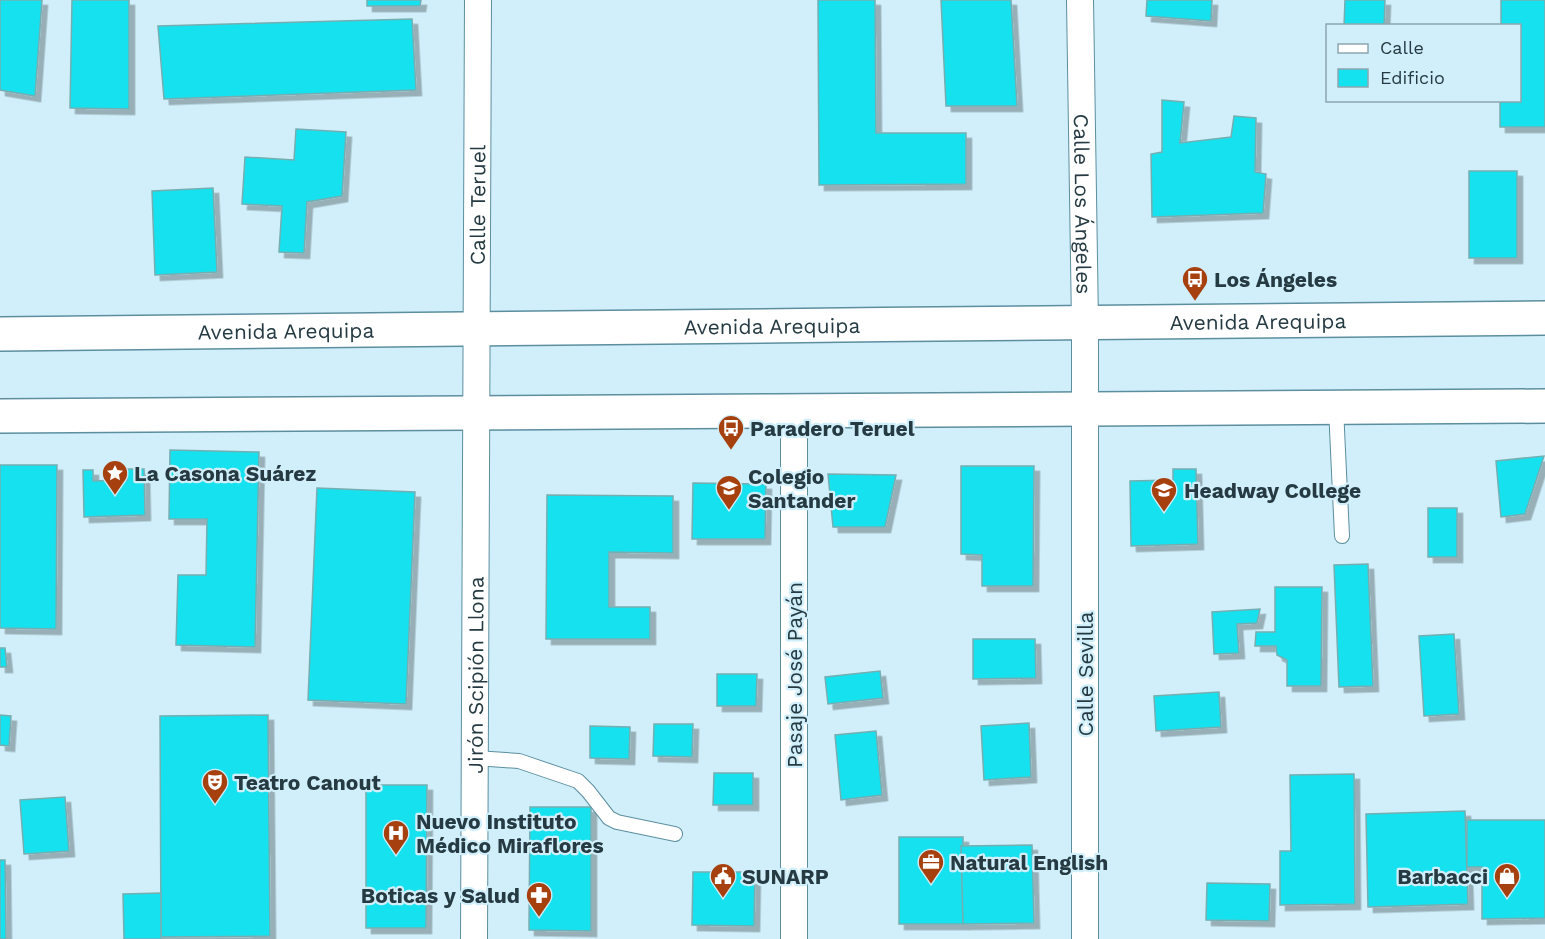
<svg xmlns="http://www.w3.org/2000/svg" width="1545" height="939" viewBox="0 0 1545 939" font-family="'Work Sans',sans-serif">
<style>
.building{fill:#14e2ef;stroke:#75aeb2;stroke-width:1.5;filter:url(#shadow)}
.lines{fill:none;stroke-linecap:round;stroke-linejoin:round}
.service-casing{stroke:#5c8e9f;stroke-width:16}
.minor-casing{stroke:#5c8e9f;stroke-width:28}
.secondary-casing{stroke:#5c8e9f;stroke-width:36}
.service{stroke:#fff;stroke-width:14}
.minor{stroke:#fff;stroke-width:26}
.secondary{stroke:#fff;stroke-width:33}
.labels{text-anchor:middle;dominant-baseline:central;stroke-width:4.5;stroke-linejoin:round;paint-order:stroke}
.street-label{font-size:21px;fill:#253a42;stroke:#d0effa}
.poi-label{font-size:21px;font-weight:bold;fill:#253a42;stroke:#d0effa;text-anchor:start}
</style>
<defs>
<filter id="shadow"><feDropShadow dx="5.5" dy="5.5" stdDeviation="0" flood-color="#0004"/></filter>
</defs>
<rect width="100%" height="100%" fill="#d0effa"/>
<g class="building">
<path d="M0,0H42L35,96L0,90Z"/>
<path d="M72,0H129V109L70,108Z"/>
<path d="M367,0H421L420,6H367Z"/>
<path d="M818,0H875L876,133H966V184L819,185Z"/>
<path d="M941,0H1011L1017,106H946Z"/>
<path d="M1147,0H1212L1211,21L1146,16Z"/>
<path d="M1345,0H1385L1384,26H1344Z"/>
<path d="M1501,0H1545V127H1500V100H1520V26H1501Z"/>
<path d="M412,19L416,90L164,99L158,26Z"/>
<path d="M1162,100L1184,102L1180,143L1231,137L1234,116L1256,118L1255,172L1266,174L1263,213L1152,217L1151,154L1162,152Z"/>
<path d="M296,129L346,132L342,196L307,202L304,253L279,252L282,206L242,204L245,157L294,160Z"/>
<rect x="1469" y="171" width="48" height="87"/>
<path d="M213,188L217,272L155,275L152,191Z"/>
<path d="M170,450L259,452L255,647L176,645L178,575H206L207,519H169Z"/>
<path d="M1544,456L1525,514L1501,517L1496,461Z"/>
<path d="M0,465H57L56,629L0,628Z"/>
<path d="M961,466H1034L1033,586H982V555L961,554Z"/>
<path d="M126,469H144L145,515L84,517L83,470H93V481L127,480Z"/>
<path d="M1173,469H1196L1198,544L1131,546L1130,481L1173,480Z"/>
<path d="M828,474L896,475L885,527H833Z"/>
<path d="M693,483L766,484L765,539H692Z"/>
<path d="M317,488L415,492L406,704L308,700Z"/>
<path d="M547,495L673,496V553L609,552V607H650V639H546Z"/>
<rect x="1428" y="508" width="29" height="49"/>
<path d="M1368,564L1373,686L1339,687L1334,565Z"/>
<path d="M1275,587H1322L1321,686H1287V660L1277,655L1276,646H1255L1256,632H1275Z"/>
<path d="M1260,609L1257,623L1237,624L1239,653L1214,654L1212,612Z"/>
<path d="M1454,634L1459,714L1424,716L1419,636Z"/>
<path d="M973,639H1035L1036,678L973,679Z"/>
<path d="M0,648H5L7,667H0Z"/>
<path d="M880,671L883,698L828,704L825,677Z"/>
<path d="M717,674H757L756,706H717Z"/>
<path d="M1219,692L1221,727L1156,731L1154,696Z"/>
<path d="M0,715L11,716L9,746L0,745Z"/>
<path d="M268,715L270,936L161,937L160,716Z"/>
<path d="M1029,723L1031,777L984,780L981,726Z"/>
<path d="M654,724H693L692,757L653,756Z"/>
<path d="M590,726L630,727L629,759L590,758Z"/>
<path d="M876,731L882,795L841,800L835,735Z"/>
<path d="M714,773H753V805H713Z"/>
<path d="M1354,774L1355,904L1280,905V851H1291L1290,775Z"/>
<path d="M366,785H427L426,928H366Z"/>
<path d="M65,797L69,851L24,854L20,800Z"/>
<path d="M530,807H591V931L529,930Z"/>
<path d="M1465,811L1468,904L1368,907L1366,814Z"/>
<path d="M1467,820H1545V918L1482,919V867H1467Z"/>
<rect x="899" y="837" width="64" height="87"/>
<path d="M1032,845L1034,923L963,924L961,846Z"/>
<path d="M0,860H5L6,939H0Z"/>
<path d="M693,872H755L754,926L692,925Z"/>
<path d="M1207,883L1270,884L1269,921L1206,920Z"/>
<path d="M161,893V939H124L123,894Z"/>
</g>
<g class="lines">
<g class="service-casing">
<g id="service">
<path d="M1336,408L1342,536"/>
<path d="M475,758L519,761L578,781L588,791L609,818L617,822L675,834"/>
</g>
</g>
<g class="minor-casing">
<g id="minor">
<path id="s1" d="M1080,0L1085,324V939"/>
<path d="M794,412V939"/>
<path id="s2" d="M474,939L478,0"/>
</g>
</g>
<g class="secondary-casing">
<g id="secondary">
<path id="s3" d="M0,334C515,327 1030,324 1545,318"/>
<path d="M0,416C515,411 1030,411 1545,406"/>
</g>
</g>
<use href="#service" class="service"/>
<use href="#minor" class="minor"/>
<use href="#secondary" class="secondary"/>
</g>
<defs>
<g id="bus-pin" transform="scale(1.35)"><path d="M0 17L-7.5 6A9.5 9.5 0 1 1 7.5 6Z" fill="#a6410f" stroke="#d0effa"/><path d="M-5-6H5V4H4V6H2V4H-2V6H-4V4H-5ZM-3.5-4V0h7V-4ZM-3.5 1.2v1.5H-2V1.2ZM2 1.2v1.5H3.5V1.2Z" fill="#fff"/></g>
<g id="sight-pin" transform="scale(1.35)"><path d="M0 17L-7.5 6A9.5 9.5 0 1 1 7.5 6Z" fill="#a6410f" stroke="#d0effa"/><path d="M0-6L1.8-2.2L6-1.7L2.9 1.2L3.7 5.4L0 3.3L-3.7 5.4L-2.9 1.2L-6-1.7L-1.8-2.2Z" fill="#fff"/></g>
<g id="school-pin" transform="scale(1.35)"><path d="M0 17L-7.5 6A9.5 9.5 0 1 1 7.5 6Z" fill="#a6410f" stroke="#d0effa"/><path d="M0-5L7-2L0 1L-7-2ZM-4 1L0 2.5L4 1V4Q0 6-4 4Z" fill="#fff"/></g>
<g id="theatre-pin" transform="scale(1.35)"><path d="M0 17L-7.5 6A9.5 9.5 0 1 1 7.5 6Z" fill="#a6410f" stroke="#d0effa"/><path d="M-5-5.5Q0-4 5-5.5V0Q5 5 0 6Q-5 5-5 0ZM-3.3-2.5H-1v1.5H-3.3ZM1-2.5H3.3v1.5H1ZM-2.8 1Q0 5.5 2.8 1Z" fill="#fff"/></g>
<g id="hospital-pin" transform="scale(1.35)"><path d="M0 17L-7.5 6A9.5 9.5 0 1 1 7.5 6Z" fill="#a6410f" stroke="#d0effa"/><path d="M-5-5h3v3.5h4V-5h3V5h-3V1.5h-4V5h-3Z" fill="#fff"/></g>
<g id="office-pin" transform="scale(1.35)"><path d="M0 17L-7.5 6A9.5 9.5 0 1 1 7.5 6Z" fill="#a6410f" stroke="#d0effa"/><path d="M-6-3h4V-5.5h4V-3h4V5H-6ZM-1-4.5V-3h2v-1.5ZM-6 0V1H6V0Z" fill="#fff"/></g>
<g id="civic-pin" transform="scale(1.35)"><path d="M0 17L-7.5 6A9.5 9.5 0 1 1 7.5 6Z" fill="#a6410f" stroke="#d0effa"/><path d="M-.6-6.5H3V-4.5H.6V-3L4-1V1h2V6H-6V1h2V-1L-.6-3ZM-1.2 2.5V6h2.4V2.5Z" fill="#fff"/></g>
<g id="shop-pin" transform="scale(1.35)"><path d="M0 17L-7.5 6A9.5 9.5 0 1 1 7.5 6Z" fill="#a6410f" stroke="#d0effa"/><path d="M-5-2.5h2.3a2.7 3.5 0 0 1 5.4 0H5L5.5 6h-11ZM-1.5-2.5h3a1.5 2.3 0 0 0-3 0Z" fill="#fff"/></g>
<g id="pharmacy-pin" transform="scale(1.35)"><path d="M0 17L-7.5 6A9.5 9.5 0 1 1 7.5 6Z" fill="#a6410f" stroke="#d0effa"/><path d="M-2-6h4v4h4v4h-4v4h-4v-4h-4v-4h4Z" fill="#fff"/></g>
</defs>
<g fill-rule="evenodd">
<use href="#bus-pin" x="1195" y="279"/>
<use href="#bus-pin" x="731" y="428"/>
<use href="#sight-pin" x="115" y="473"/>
<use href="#school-pin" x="729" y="488"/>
<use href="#school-pin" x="1164" y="490"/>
<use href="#theatre-pin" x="215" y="782"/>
<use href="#hospital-pin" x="396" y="833"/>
<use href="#office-pin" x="931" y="862"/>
<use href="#civic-pin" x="723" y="876"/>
<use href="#shop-pin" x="1507" y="876"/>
<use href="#pharmacy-pin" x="539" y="895"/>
</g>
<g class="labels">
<g class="street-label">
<text stroke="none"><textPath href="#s2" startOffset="734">Calle Teruel</textPath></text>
<text stroke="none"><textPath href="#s1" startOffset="204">Calle Los Ángeles</textPath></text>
<text stroke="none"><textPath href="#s3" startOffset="1258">Avenida Arequipa</textPath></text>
<text stroke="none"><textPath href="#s3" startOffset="772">Avenida Arequipa</textPath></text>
<text stroke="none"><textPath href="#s3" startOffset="286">Avenida Arequipa</textPath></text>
<text transform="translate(1085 674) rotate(-90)">Calle Sevilla</text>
<text stroke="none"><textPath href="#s2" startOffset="264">Jirón Scipión Llona</textPath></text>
<text transform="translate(794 675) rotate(-90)">Pasaje José Payán</text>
</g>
<g class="poi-label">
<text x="1214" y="279">Los Ángeles</text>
<text x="750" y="428">Paradero Teruel</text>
<text x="134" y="473">La Casona Suárez</text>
<text x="748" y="476">Colegio<tspan x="748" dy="24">Santander</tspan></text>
<text x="1184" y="490">Headway College</text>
<text x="234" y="782">Teatro Canout</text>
<text x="416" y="821">Nuevo Instituto<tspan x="416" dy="24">Médico Miraflores</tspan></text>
<text x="950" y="862">Natural English</text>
<text x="742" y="876">SUNARP</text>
<text x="1488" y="876" text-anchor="end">Barbacci</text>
<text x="520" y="895" text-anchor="end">Boticas y Salud</text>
</g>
</g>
<rect x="1326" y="24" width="195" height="78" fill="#d0effa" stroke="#8ca7b0" stroke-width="1.5"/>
<rect x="1338" y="44" width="30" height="9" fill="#ffffff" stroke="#8ca7b0" stroke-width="1.5"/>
<text x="1380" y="54" font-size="18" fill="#253a42">Calle</text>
<rect x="1338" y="69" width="30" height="18" fill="#14e2ef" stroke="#8ca7b0" stroke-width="1.5"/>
<text x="1380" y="84" font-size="18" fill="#253a42">Edificio</text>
</svg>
